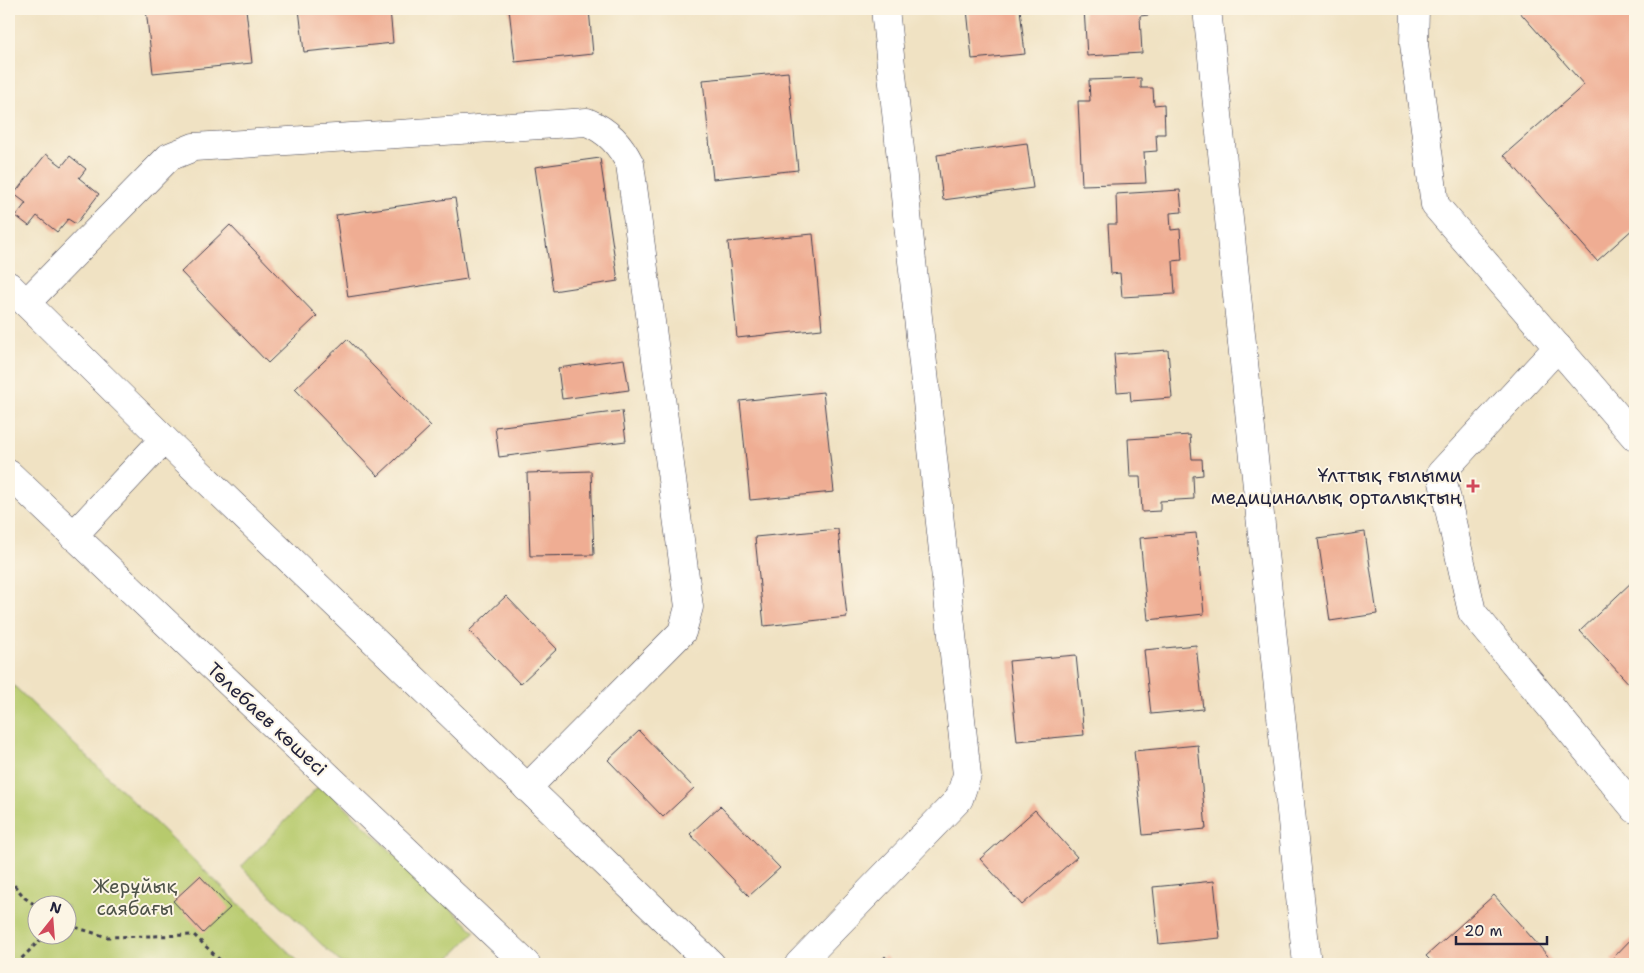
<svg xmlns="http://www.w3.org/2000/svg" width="1644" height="973" viewBox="0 0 1644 973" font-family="'Shantell Sans',sans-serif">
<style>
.green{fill:#b7ca6d;stroke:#6c7654;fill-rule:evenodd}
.building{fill:#efad93}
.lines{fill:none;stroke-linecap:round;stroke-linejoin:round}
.minor-casing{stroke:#413f4f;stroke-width:29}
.path{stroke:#413f4f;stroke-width:3;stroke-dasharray:4 4;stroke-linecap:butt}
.minor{stroke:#fff;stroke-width:28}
.poi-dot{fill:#d1495b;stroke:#fcf5e5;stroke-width:2}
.labels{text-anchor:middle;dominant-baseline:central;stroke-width:4;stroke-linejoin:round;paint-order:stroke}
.poi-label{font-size:19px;fill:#22223b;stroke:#fcf5e5;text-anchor:end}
.street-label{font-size:19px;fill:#22223b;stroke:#fcf5e5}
.park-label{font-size:19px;fill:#4f544a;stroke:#fcf5e5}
</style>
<rect width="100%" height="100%" fill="#fcf5e5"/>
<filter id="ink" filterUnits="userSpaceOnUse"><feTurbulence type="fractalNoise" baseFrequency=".02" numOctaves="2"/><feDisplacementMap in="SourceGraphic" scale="10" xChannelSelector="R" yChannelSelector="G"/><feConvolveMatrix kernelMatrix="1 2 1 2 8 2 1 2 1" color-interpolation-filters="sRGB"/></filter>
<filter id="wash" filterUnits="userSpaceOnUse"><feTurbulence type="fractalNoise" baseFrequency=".0096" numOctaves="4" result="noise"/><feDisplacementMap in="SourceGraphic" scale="20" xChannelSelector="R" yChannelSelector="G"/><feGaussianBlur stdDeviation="1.12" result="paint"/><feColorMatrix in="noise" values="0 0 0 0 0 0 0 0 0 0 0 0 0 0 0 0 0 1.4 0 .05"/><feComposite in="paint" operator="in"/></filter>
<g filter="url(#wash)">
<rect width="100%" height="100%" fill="#f0e2c3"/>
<g class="green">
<path d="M9,681L301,964H9ZM38,906H68V936H38Z"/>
<path d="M321,784L475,932L444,964H342L241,867Z"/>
</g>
<g id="blocks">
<g class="building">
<path d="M146,9H246L252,63L153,73Z"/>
<path d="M299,9H390L393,43L304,52Z"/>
<path d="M509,9H589L593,54L515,62Z"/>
<path d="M967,9H1020L1025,54L972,59Z"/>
<path d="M1084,9H1149V15L1140,16L1142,53L1087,56Z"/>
<path d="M1517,9H1635V227L1597,261L1504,155L1584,85Z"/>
<path d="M788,72L798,170L713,179L703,80Z"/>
<path d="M1141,78V88H1153L1154,105L1164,104L1165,134H1156L1157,151L1144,152L1146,183L1082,185L1078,101H1090L1089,80Z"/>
<path d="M1027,143L1033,188L943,200L937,155Z"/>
<path d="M46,154L62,166L70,156L86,169L79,178L99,194L76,224L68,219L57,232L37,216L29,226L16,216L26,203L14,194Z"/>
<path d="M600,158L618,281L553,291L535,167Z"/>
<path d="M1180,190L1182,212L1170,213L1171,230L1180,229L1182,260L1173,261L1175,294L1122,297L1120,273L1111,274L1108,224H1117L1116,194Z"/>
<path d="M455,198L467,279L348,297L336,215Z"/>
<path d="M230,225L317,316L268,363L181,272Z"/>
<path d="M813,234L822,329L737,338L728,242Z"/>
<path d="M347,339L431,426L378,476L295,389Z"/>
<path d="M1168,350L1172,398L1131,401L1130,391L1117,392L1114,354Z"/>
<path d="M624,359L629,390L562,399L558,368Z"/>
<path d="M823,392L834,492L750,500L740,401Z"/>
<path d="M622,411L626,441L499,457L495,427Z"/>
<path d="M1190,435L1192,459H1202L1203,475L1193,476L1194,499L1160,501V511L1142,512L1140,477H1130L1128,439Z"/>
<path d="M591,471L594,555L530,556L527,473Z"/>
<path d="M838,529L847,617L764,626L755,537Z"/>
<path d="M1365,532L1377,614L1330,621L1318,539Z"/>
<path d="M1196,533L1204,614L1148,620L1140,538Z"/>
<path d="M1635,579V690L1580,631Z"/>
<path d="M506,596L557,649L520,684L469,631Z"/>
<path d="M1196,645L1203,709L1151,714L1144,650Z"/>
<path d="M1076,655L1084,735L1017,741L1009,661Z"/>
<path d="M639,731L694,788L663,817L608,760Z"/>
<path d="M1198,745L1206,829L1143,835L1134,751Z"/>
<path d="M720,806L780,868L749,896L690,834Z"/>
<path d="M1035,810L1077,857L1022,905L980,859Z"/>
<path d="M200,876L230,908L203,933L173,901Z"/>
<path d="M1214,881L1220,938L1159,944L1153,887Z"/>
<path d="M1494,895L1555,964H1434L1426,956Z"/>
<path d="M1635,935V964H1616L1611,960Z"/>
<path d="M885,956L893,964H877Z"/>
</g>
</g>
</g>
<g filter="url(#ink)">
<use href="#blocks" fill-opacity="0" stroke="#413f4f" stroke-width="1"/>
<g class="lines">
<g class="minor-casing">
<g id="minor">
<path d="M1207,9L1307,964"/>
<path d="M1415,9L1414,44L1435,205L1635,437"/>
<path d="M9,286L164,439L711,964"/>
<path d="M26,303L169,157L194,147L587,122C608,131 620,144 630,164L689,607L682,632L527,788"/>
<path d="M1558,347L1441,473L1472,612L1635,809"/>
<path d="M9,474L526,964"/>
<path d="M73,536L164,439"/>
<path d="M799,964L959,799L967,775L885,9"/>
</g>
</g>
<g class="path">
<path d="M9,879L25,898L38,907"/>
<path d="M68,925L107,937L194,935L224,964"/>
<path d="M16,964L44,936"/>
</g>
<use href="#minor" class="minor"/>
</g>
</g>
<path class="poi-dot" d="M1470.5 478.5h5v5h5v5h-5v5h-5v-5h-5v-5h5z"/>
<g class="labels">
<g class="poi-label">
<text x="1462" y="475">Ұлттық ғылыми<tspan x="1462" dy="22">медициналық орталықтың</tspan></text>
</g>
<g class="street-label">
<text transform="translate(267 719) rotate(43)">Төлебаев көшесі</text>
</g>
<g class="park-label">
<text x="135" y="886">Жерұйық<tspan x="135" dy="22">саябағы</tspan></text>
</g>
</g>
<rect width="1644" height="973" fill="none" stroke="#fcf5e5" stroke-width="30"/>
<g transform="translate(52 920) rotate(17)"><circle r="24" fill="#fcf5e5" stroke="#a5a1a1"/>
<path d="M0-4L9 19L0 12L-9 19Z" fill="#d1495b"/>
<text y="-8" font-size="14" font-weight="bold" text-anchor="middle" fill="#22223b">N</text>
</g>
<path d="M1456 936v8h91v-8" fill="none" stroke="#22223b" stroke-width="2.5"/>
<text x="1464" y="936" font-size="15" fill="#22223b" stroke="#fcf5e5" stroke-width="4" paint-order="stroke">20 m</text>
</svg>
